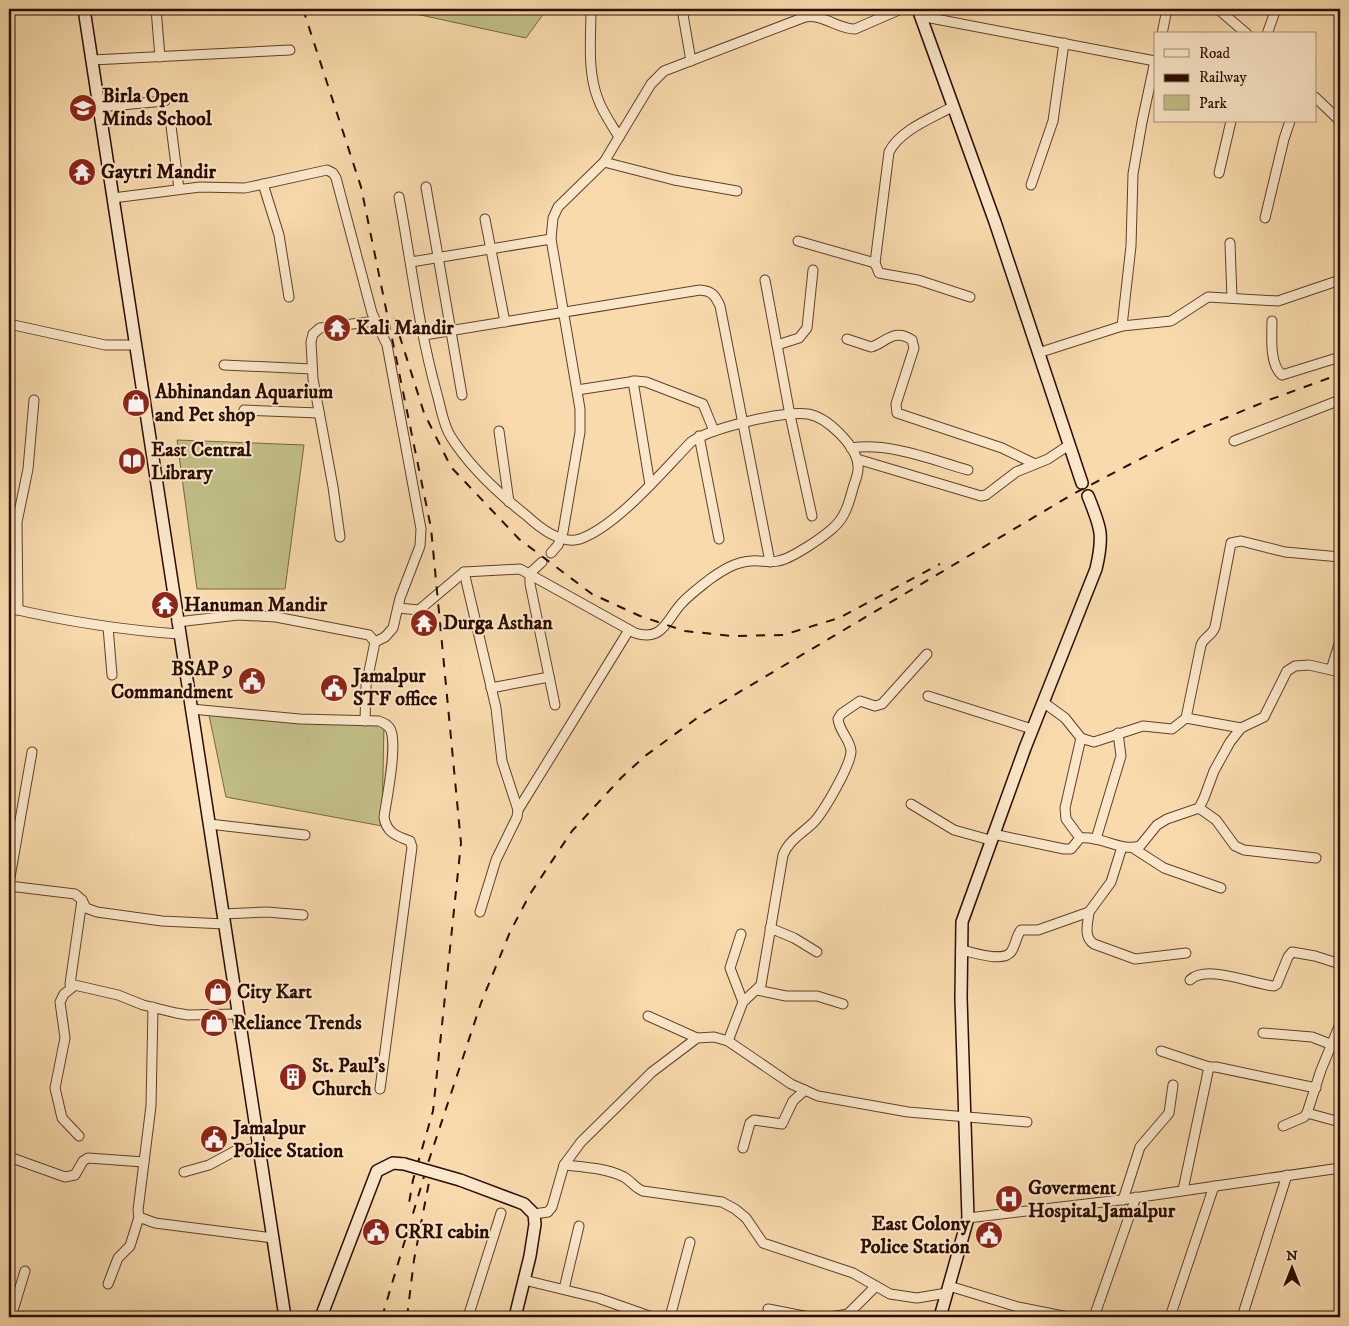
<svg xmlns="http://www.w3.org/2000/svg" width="1349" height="1326" viewBox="0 0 1349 1326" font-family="'IM FELL DW Pica',serif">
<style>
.green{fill:#c1be87;stroke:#764}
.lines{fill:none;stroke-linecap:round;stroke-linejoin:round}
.street-casing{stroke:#60402b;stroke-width:11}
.secondary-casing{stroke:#2d0d00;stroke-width:14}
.street{stroke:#fae7c9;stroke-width:9}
.secondary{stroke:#fae7c9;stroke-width:11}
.rail{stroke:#2d0d00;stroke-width:2;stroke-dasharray:9 9;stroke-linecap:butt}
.secondary-bridge-casing{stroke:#2d0d00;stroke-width:14;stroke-linecap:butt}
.secondary-bridge{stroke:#fae7c9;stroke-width:11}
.labels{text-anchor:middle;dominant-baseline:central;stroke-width:4;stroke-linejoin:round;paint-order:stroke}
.poi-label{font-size:20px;font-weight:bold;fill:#2d0d00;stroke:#fae7c9;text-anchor:start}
</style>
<rect width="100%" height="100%" fill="#f8daac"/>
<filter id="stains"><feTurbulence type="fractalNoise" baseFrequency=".004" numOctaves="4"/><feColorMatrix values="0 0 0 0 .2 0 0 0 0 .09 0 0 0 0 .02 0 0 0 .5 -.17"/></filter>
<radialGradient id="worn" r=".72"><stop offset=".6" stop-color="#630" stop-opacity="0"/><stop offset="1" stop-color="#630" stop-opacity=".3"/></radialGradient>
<g class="green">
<path d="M393,9H547L526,38Z"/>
<path d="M177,440L304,445L285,589H197Z"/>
<path d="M208,710L384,723L382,826L226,797Z"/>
</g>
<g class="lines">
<g class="street-casing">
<g id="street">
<path d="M156,9L160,57"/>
<path d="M591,9C591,38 587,71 598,99C603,113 612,125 619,137"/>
<path d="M682,9L691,61"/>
<path d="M1218,9L1247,34"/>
<path d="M920,16L1155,61"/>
<path d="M1162,34L1167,9"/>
<path d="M1267,34L1276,9"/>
<path d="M92,60L290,50"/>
<path d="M1315,97L1340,121"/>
<path d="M99,107L165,101"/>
<path d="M952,107C932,118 900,130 889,152L875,263L879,273L918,280L970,297"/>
<path d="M171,126L179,189"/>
<path d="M604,162L674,180L737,191"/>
<path d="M1219,173L1231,121"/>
<path d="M263,184L279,235L289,297"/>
<path d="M1031,185L1053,121L1064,43"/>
<path d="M426,187L462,395"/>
<path d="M113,198L200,187L245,188L327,170L333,173L336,178L372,313L387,345L421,529L420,546L400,598L393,628L385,637L375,642"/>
<path d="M1265,218L1284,139L1290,121"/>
<path d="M485,219L505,322"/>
<path d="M798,241L875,263"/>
<path d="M1230,243L1232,298"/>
<path d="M411,262L551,239"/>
<path d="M765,280L790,415L812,516"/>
<path d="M1272,321C1272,336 1269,364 1282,375L1340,357"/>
<path d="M9,324L105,345H135"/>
<path d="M1122,326L1131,246L1133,174L1142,122L1155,61"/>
<path d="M424,335L700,290C712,291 715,295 720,306L770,562"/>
<path d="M847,339L871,347C884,344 894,327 912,340L914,348L896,404L897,413L1002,448L1035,464"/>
<path d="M777,345L799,338L807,328L813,270"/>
<path d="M1038,353L1122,326L1171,321L1208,297L1278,301L1340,280"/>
<path d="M224,365L312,369"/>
<path d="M633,381L650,485"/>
<path d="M577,390L636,381L646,382L703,404L714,431"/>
<path d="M244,410L319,413"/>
<path d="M499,431L509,502"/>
<path d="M699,436L719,539"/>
<path d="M1234,441L1340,400"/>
<path d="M851,448C889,442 932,460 968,470"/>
<path d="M857,459L981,496L986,495L1016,472L1048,459L1069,445"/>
<path d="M340,537L333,487L313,379L311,342L313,334L320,328L376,321"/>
<path d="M551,553L558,545L563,532L580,432V409L551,239L553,218L558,207L604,162L651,84L664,71L805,17C824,14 837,29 855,29L901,9"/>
<path d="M542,562L530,573V584L555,705"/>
<path d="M464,572L496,708L502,761L518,810L517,817L496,860L480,912"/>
<path d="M9,608C65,621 121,630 179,634"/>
<path d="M398,608L419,610L464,572L520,569L635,633C663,642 667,619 681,604C689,595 700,587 710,579C723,570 735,562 751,561C760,560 769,563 778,561C791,559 822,538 833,528C845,518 849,503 853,488C855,481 859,473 858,466C857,446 827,417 808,414C782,411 711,428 691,442C663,471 617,526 580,539C561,545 540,528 527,516C499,494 470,467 451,437C443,425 441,408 437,394C419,330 411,262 399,197"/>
<path d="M18,610L17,522L28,469L34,400"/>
<path d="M177,622L238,615L276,617L369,635L375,642L366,686L365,721"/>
<path d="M108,627L112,675"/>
<path d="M1331,670L1340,641"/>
<path d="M491,688L549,677"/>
<path d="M928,696L1032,729"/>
<path d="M1043,702L1065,718L1081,738L1087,740L1094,742L1143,726L1172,729L1186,718L1241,728"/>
<path d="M191,709L300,719L379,721C384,723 389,725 391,731C397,748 387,797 384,817C386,832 396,836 410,841L412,847L380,1089"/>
<path d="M1186,718L1201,645C1204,637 1212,636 1215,627L1231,543L1241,541L1285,552L1340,557"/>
<path d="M911,804L954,830L990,840"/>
<path d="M1199,808L1216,820L1235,846L1244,850L1316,858"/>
<path d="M518,810L629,630"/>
<path d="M209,824L305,835"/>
<path d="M993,834L1064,849H1071L1080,838C1101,835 1119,852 1140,846L1157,825L1167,819L1199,808L1204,798L1214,771L1230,742L1241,728L1264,717L1287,671L1295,666L1309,665L1340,672"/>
<path d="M1080,838L1066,819L1065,808L1081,738"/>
<path d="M1096,839L1121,756L1118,733"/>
<path d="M1133,848L1164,868L1221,888"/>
<path d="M9,883L32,752"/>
<path d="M9,886L75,894L82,900L86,908L97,912L162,921L225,924"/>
<path d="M82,900L70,984L118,995L143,1005L176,1013L188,1015L238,1014"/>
<path d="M1089,912C1088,923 1083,937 1094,944L1135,959L1186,953"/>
<path d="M223,914L267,912L303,915"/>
<path d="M770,928L794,938L817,952"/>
<path d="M741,934L730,968L743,1002"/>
<path d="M961,950C973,952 1002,963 1011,952C1016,945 1016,936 1021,930H1038L1089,912L1111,882L1122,847"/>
<path d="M1190,980C1207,964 1252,984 1274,986L1277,984L1288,957L1292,952L1315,956L1340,964"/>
<path d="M74,986L64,994L60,1002L65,1038L55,1088L62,1118L79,1136"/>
<path d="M757,990L786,996H817L843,1004"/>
<path d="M153,1007L151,1106L138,1210L139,1217L155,1223L273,1238"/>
<path d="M648,1016L697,1038"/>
<path d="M1263,1033L1312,1037L1330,1044"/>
<path d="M728,1041L743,1002L761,985L783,855C789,840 803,833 814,822C824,811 851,765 851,751C850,739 839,731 838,719L841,714L860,701L875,706L882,704L927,654"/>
<path d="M1161,1051L1209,1067"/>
<path d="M1307,1113L1340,1122"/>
<path d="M1283,1126L1304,1117L1307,1113L1321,1070L1340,1024"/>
<path d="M743,1148L750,1123L754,1120L782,1124L793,1101L805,1090"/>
<path d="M12,1158L65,1177L75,1175L83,1161L88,1158L144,1162"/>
<path d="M564,1165C584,1167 606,1168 624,1177C631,1181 635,1188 643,1191L722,1202L735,1209L746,1218L763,1243L853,1273L890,1294L917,1298L947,1293"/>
<path d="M184,1172L209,1165L235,1151L259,1148"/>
<path d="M1183,1190L1209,1067H1216L1316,1088"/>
<path d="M1123,1200L1140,1147L1169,1113L1173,1085"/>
<path d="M534,1214L548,1212L552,1207L564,1165L581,1142L652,1072L697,1038L714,1037L728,1041L791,1084L818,1096L908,1112L1027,1122"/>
<path d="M968,1218L1120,1200L1340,1168"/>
<path d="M524,1280L598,1298L652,1317"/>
<path d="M108,1284L118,1258L130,1246L139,1217"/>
<path d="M949,1286L1018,1307L1068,1317"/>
<path d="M564,1289L579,1226"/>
<path d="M768,1309L809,1317"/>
<path d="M11,1317L25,1271"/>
<path d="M468,1317L501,1213"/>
<path d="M670,1317L690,1242"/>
<path d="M830,1317L848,1314L876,1286"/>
<path d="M1094,1317L1136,1197"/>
<path d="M1170,1317L1214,1186"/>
<path d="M1242,1317L1287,1175"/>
</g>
</g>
<g class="secondary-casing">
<g id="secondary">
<path d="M84,9L285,1317"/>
<path d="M918,9L995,222L1082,483"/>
<path d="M460,1180L524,1204L534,1214L535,1224L530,1256L515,1317"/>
<path d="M321,1317L377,1171L393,1163L404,1164"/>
<path d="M940,1317L968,1218L961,998L962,922L1025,748L1096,569C1104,535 1101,528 1088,496"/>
</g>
</g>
<use href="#street" class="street"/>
<use href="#secondary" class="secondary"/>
<g class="rail">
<path d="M303,9L361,187L431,528L461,843L433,1111L413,1180L408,1209"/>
<path d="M394,318L424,413L451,467L519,539L592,594L640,616L685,631L732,636L783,635L839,618L940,564"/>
<path d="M382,1317L429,1160L481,1003L510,932L530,894L572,831L621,778L645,756L704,713L1073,494L1196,430L1269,400L1340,374"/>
<path d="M407,1317L414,1260L430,1177"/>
</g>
<g class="secondary-bridge-casing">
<path id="secondary-bridge" d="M404,1164L460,1180"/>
</g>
<use href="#secondary-bridge" class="secondary-bridge"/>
</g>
<defs>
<g id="school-disc" transform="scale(1.4375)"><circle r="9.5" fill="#8f2418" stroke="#fae7c9"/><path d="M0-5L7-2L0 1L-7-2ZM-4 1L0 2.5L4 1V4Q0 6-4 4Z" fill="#fff"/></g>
<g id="temple-disc" transform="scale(1.4375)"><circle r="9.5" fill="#8f2418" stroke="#fae7c9"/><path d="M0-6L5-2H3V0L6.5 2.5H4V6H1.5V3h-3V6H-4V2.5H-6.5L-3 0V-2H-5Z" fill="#fff"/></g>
<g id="shop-disc" transform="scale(1.4375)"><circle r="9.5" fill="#8f2418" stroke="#fae7c9"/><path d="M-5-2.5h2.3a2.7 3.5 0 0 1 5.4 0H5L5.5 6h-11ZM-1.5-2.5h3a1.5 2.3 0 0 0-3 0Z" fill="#fff"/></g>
<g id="library-disc" transform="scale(1.4375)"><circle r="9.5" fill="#8f2418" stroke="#fae7c9"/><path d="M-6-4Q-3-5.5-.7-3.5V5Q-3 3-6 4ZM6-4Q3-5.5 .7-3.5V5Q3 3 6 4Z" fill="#fff"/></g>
<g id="civic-disc" transform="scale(1.4375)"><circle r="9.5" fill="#8f2418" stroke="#fae7c9"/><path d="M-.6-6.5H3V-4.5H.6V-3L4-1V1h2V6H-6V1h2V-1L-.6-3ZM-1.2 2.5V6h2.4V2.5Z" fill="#fff"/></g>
<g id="building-disc" transform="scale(1.4375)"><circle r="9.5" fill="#8f2418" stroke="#fae7c9"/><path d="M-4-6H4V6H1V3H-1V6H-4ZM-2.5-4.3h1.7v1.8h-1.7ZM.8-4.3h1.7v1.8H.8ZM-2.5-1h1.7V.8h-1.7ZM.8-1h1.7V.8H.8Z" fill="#fff"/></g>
<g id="hospital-disc" transform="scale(1.4375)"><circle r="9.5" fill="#8f2418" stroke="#fae7c9"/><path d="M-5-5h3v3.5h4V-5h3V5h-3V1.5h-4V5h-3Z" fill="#fff"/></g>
</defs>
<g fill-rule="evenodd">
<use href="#school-disc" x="83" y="108"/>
<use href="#temple-disc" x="82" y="172"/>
<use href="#temple-disc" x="337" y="328"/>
<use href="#shop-disc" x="136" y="403"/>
<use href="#library-disc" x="132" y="461"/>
<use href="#temple-disc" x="165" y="605"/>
<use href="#temple-disc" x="424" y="623"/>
<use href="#civic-disc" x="252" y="681"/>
<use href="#civic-disc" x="334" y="688"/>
<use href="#shop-disc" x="218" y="992"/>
<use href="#shop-disc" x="214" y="1023"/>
<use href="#building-disc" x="293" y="1077"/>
<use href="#civic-disc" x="214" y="1139"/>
<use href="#hospital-disc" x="1009" y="1199"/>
<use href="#civic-disc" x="376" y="1232"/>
<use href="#civic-disc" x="989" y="1235"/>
</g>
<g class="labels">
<g class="poi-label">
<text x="102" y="96">Birla Open<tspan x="102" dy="23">Minds School</tspan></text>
<text x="101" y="172">Gaytri Mandir</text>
<text x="356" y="328">Kali Mandir</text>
<text x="155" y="392">Abhinandan Aquarium<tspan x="155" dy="23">and Pet shop</tspan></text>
<text x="151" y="450">East Central<tspan x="151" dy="23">Library</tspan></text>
<text x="184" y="605">Hanuman Mandir</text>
<text x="443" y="623">Durga Asthan</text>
<text x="233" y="669" text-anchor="end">BSAP 9<tspan x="233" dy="23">Commandment</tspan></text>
<text x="353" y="676">Jamalpur<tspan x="353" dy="23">STF office</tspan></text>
<text x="237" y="992">City Kart</text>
<text x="233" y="1023">Reliance Trends</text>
<text x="312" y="1066">St. Paul's<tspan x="312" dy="23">Church</tspan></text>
<text x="233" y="1128">Jamalpur<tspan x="233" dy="23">Police Station</tspan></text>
<text x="1028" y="1188">Goverment<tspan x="1028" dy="23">Hospital,Jamalpur</tspan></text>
<text x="970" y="1224" text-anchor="end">East Colony<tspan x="970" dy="23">Police Station</tspan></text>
<text x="395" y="1232">CRRI cabin</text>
</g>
</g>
<rect width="1349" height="1326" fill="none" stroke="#f8daac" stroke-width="30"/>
<rect x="10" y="10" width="1329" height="1306" fill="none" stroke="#2d0d00" stroke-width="2.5"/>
<rect x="15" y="15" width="1319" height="1296" fill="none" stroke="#2d0d00"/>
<rect x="1154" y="32" width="162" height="90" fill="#fae7c9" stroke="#a89079"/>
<rect x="1164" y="49" width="25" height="8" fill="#fae7c9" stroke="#a89079"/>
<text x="1199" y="58" font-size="15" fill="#2d0d00">Road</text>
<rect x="1164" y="74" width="25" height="8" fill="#2d0d00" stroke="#a89079"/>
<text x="1199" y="82" font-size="15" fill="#2d0d00">Railway</text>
<rect x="1164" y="95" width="25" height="15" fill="#c1be87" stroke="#a89079"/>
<text x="1199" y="108" font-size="15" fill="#2d0d00">Park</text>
<g transform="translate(1292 1268)" stroke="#fae7c9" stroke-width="4" paint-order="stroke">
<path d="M0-4L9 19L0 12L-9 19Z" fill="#2d0d00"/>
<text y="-8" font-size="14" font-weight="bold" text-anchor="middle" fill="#2d0d00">N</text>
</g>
<rect width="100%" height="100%" filter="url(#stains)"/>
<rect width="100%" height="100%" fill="url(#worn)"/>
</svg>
